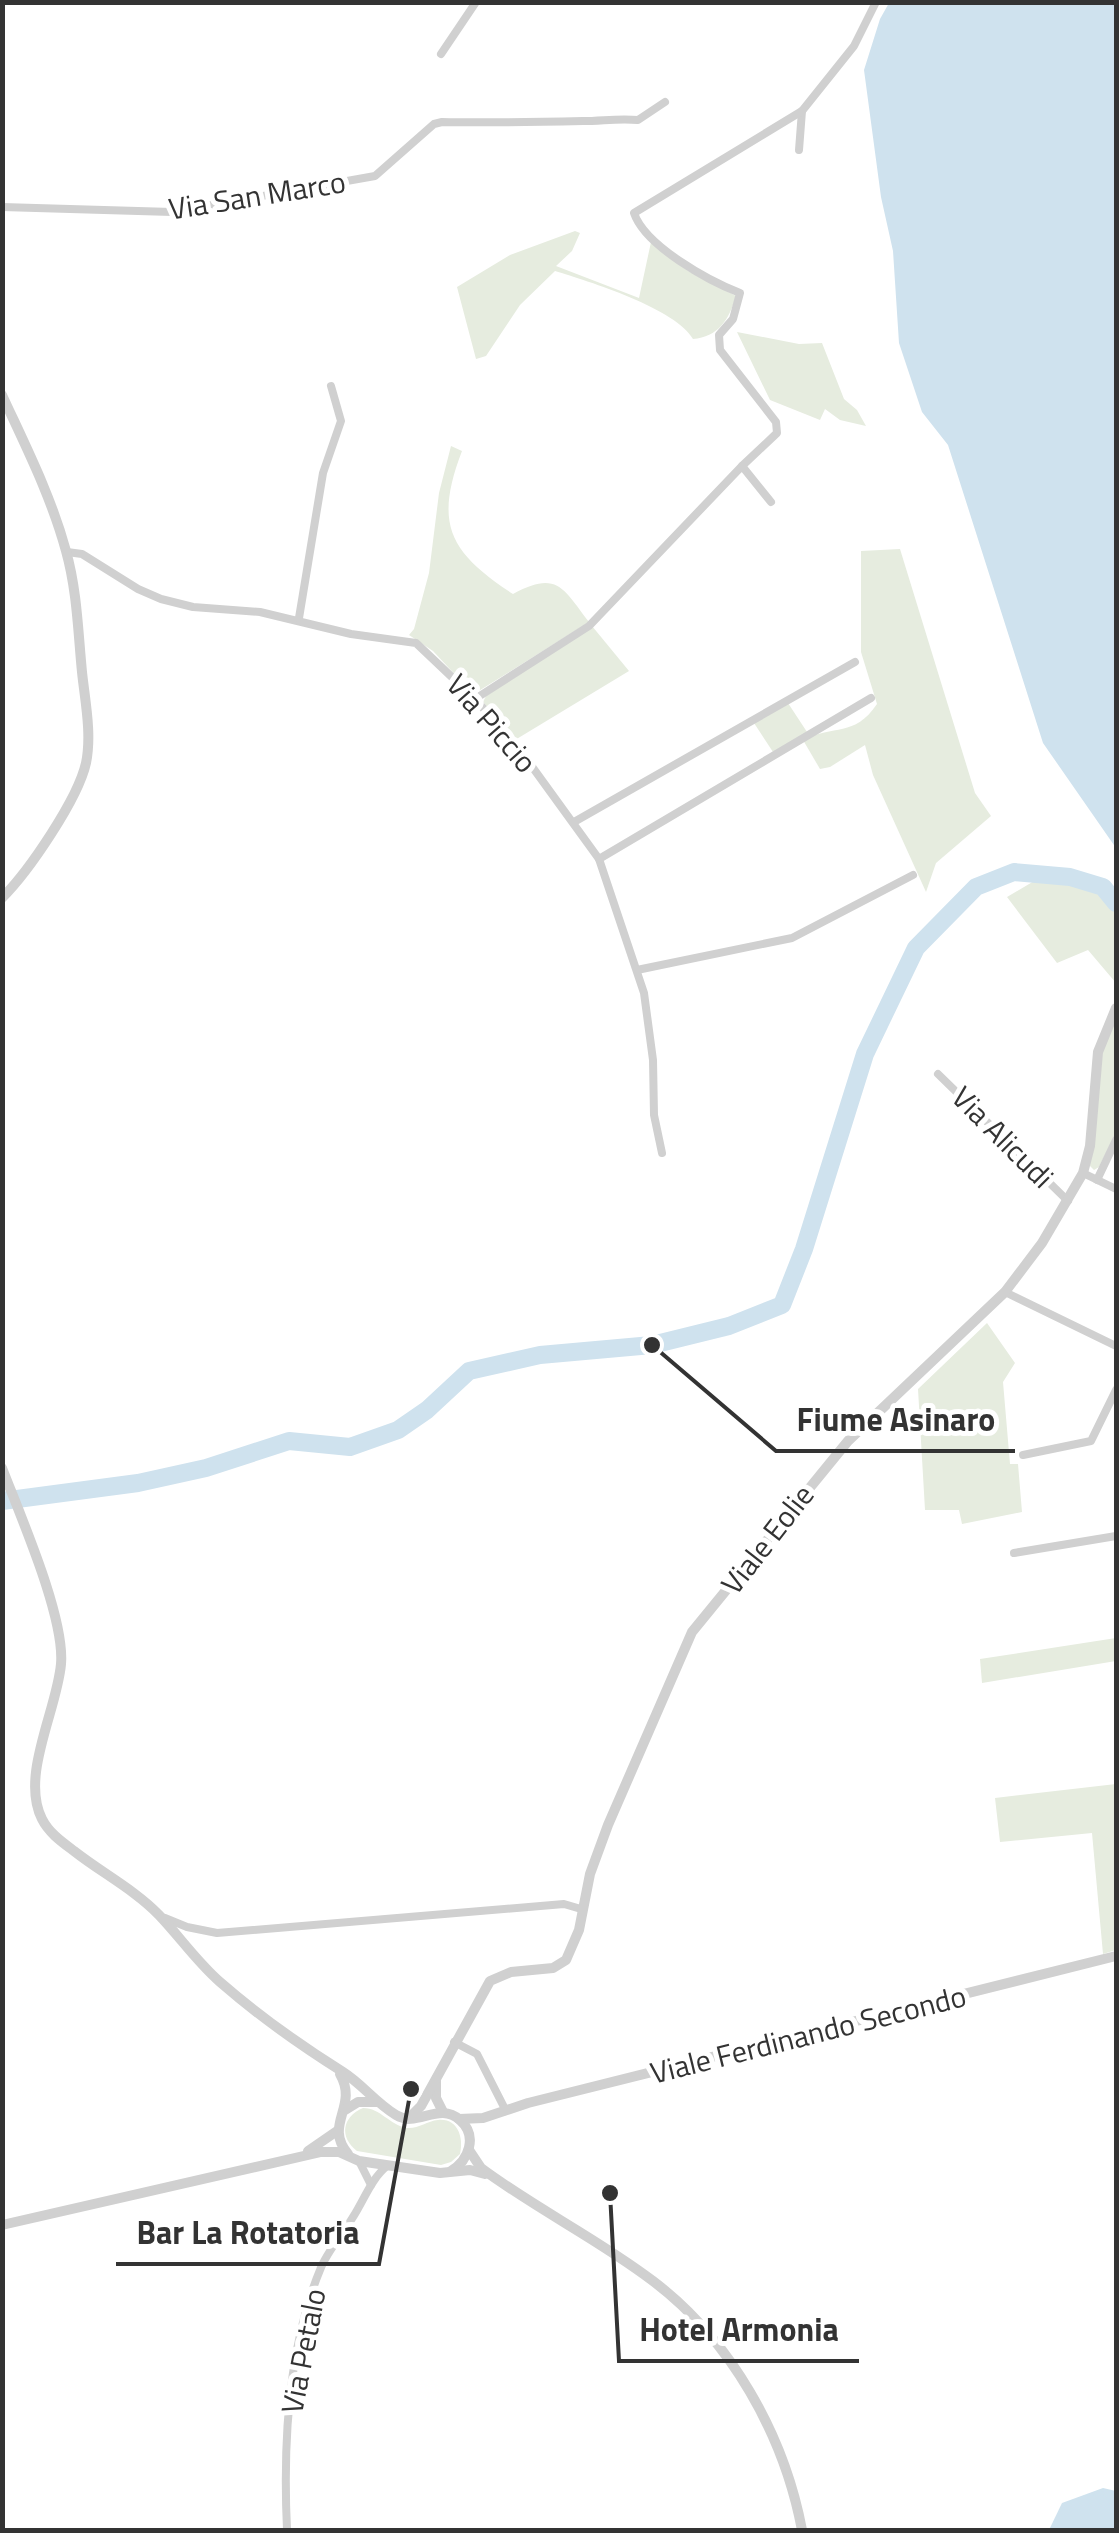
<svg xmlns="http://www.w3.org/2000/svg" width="1119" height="2533" viewBox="0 0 1119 2533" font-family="'Titillium Web',sans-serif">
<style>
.green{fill:#e6ecdf}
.water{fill:#cfe2ee}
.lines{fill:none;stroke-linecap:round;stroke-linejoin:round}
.river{stroke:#cfe2ee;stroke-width:18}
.minor{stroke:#d0d0d0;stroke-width:8}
.tertiary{stroke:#d0d0d0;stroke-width:10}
.labels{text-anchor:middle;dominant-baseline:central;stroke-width:10;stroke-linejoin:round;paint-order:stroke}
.street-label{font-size:30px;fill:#333;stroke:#fff}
.leader{fill:none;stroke:#333;stroke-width:4}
.callout-dot{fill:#333;stroke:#fff;stroke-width:4}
.callout-label{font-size:32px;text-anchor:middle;font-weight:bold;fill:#333;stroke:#fff;stroke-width:10;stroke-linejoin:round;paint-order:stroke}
</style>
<rect width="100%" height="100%" fill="#fff"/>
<g class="green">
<path d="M575,231L580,233L572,251L556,266L639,298L651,242L688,271L736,296C729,320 718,337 693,339C677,309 588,281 555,271L520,305L486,356L476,359L457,287L510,255Z"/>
<path d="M737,332L799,344L822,343L844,399L857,410L866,426L840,420L825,409L820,420L770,400Z"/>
<path d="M451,446L462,451C434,524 449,552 513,594C557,570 563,588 589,622L477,692L467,687L471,682L467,677L461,681L433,651L409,635L414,629L429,573L439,493Z"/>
<path d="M900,549L975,793L991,816L936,863L926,892L873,775L865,745L830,767L820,769L803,740C834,724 854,738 877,704L861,652V551Z"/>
<path d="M592,626L629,671L515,740L483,702L486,696Z"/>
<path d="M788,703L807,732L773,752L754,723Z"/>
<path d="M1051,871L1086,875L1116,894V983L1088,950L1057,963L1007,897Z"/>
<path d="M1116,1016V1132L1099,1167L1094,1170L1089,1165L1100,1056Z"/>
<path d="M987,1323L1015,1363L1003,1382L1010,1464H1018L1022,1512L962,1524L959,1510H925L918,1389Z"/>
<path d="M1116,1638V1661L982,1683L980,1659Z"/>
<path d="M1116,1784V1950L1103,1954L1092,1833L1000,1842L995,1798Z"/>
<path d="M363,2108C381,2108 389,2125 407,2128C418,2129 427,2121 438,2120C458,2118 464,2138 460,2154L451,2162L441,2165L357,2151C339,2137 342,2117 363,2108Z"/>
</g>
<g class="water">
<path d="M889,3H1116V848L1043,743L948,445L922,412L899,343L893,251L881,197L864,70L880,19Z"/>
<path d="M1103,2488L1116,2491V2530H1049L1062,2503Z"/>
</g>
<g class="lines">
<path class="river" d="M2,1501L138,1483L206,1468L289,1441L350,1447L398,1430L427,1410L469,1371L540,1355L652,1345L729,1326L782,1305L804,1249L865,1054L916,948L976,887L1014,872L1070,877L1103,887L1116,903"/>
<g class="minor">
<path d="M441,54L476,2"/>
<path d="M799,150L802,111"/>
<path d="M2,207L172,212L375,176L434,124L442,122C489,123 536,122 583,121C602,121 619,118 638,120L665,102"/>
<path d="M742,466L777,433L776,422L720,350L719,335L733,319L740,293C709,281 645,246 634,213L802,111L854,46L876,2"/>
<path d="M67,552L82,554L138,589L161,599L193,607L260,612L351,634L416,643L475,699L520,750L599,859L644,993L653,1060L654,1115L662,1153"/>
<path d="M299,618L323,473L341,421L331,386"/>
<path d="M475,699L589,626L742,466L771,502"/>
<path d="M574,822L855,662"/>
<path d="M599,859L871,698"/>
<path d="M637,970L792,938L913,875"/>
<path d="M938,1074L1068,1201"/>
<path d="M1083,1173L1116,1189"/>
<path d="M1097,1180L1116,1140"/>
<path d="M1005,1292L1116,1346"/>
<path d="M1023,1455L1091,1441L1116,1390"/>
<path d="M1014,1553L1116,1536"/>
<path d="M165,1918L187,1927L217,1933L564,1904L581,1909"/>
<path d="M454,2042L477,2054L506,2111"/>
<path d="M359,2161L371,2185"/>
<path d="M287,2530C283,2445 287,2350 320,2270C327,2251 343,2234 353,2217C364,2200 371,2179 387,2166"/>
</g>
<g class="tertiary">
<path d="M2,395C26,447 51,496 66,551C77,590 78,631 82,672C85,701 92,734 86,763C78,799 29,871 2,898"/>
<path d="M2,1468C20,1515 65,1617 61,1664C57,1710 20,1776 42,1819C49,1833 62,1842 74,1851C102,1873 135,1890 159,1915C180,1937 197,1962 220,1982C259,2016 300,2045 343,2072C362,2084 376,2103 396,2115C417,2128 439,2101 460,2120C478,2136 469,2160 451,2171"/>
<path d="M340,2074C359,2107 323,2124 348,2154"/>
<path d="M436,2080V2098L443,2112"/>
<path d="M345,2110L358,2102H377"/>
<path d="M408,2119L421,2106L490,1981L511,1972L553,1968L566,1960L579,1930L590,1874L608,1825L692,1632L848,1441L1005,1292L1042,1243L1083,1173L1090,1146L1098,1052L1116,1008"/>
<path d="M459,2119L483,2118L528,2103L1116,1956"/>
<path d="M469,2150L481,2168C536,2209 598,2239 653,2281C731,2340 784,2435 802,2530"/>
<path d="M308,2151L337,2131"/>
<path d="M2,2225L321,2152H339L359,2161L440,2173L470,2170L485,2174"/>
</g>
</g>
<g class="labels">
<g class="street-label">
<text transform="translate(257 195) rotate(-9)">Via San Marco</text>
<text transform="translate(492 723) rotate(49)">Via Piccio</text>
<text transform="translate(1003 1137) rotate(45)">Via Alicudi</text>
<text transform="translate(767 1539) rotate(-52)">Viale Eolie</text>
<text transform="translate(808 2034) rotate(-14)">Viale Ferdinando Secondo</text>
<text transform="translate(303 2351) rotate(-79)">Via Petalo</text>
</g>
</g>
<path class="leader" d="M652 1345L776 1451H1015M411 2089L379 2264H116M610 2193L619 2361H859"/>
<g class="callout-dot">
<circle cx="652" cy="1345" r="10"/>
<circle cx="411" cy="2089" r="10"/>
<circle cx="610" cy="2193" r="10"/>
</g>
<g class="callout-label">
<text x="896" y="1431">Fiume Asinaro</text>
<text x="248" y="2244">Bar La Rotatoria</text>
<text x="739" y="2341">Hotel Armonia</text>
</g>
<rect width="1119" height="2533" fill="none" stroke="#333333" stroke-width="10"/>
</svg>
